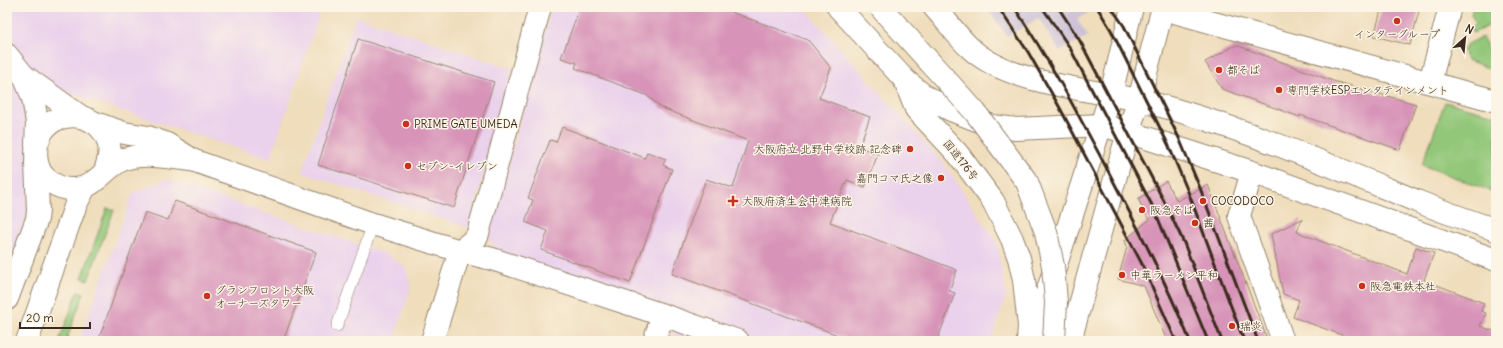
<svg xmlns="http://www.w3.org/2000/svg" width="1503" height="348" viewBox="0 0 1503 348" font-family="Delius,'Klee One',sans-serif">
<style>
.built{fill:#ead1ec}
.industrial{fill:#cabfd6}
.green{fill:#92c779;stroke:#66784c}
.building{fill:#d793b8}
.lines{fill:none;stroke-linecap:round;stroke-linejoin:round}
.lane-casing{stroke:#95846c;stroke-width:12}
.street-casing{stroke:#95846c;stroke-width:24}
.secondary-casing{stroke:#95846c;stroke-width:24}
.primary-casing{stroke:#95846c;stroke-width:24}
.highway-casing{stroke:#95846c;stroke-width:24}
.lane{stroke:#fff;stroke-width:11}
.street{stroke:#fff;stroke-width:22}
.secondary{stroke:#fff;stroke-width:22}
.primary{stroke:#fff;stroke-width:22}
.highway{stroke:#fff;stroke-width:22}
.rail{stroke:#3b2a1e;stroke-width:3}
.highway-bridge-casing{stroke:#95846c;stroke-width:24;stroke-linecap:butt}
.highway-bridge{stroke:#fff;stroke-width:22}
.poi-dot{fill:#c8321e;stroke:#fcf5e5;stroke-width:1.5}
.labels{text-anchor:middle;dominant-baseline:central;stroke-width:3;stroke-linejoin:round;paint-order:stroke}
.poi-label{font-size:11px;fill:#3b2a1e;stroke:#fcf5e5;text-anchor:start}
.street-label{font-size:11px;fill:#3b2a1e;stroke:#fcf5e5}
</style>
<rect width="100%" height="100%" fill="#fcf5e5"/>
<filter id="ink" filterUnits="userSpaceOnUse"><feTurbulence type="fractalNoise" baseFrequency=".025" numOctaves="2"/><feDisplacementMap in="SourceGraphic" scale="8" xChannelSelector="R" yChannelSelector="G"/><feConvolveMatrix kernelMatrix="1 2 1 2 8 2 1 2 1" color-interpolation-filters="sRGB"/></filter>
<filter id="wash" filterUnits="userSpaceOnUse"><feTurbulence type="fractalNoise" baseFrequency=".012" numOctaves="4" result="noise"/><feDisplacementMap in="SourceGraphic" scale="16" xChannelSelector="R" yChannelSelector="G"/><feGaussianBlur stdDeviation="0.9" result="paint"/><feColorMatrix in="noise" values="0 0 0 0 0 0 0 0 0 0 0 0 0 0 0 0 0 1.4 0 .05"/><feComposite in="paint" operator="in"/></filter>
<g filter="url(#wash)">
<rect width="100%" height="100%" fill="#efddbb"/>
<g class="built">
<path d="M7,7H322L270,159L47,86L28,218L7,270Z"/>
<path d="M552,7H803L944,164L997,243L1006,296L991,341H764L497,251L488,237Z"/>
<path d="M356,16L513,69L469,228L302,172Z"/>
<path d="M166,179L386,254L405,267L411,286L394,341H79L133,193Z"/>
<path d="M679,331L708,341H667L668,337Z"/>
</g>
<path class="industrial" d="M986,7H1097L1077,20L1088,36L1059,51L1039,18L1007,36Z"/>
<g class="green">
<path d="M1473,7H1488L1495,23L1473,33L1470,27L1476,24L1471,14Z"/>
<path d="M1482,37L1496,63V71L1467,60L1463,51L1466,45Z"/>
<path d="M1445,102L1496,115V193L1422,165Z"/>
<path d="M107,208L114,210L88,280L82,278Z"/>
<path d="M78,291L84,293L66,341H59Z"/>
</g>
<g id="blocks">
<g class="building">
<path d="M580,7H717L808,40L831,68L819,98L870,117L859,147L878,154L865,187L847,180L830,222L957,270L949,291L955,293L937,341H854L672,274L706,179L733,188L748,141L662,108L646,95L575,68L577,63L561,58Z"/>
<path d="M1382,7H1420L1410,45L1374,36Z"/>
<path d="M358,39L494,82L454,208L318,165Z"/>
<path d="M1236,45L1333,81L1416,104L1400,150L1300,115V117L1222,89L1205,62Z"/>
<path d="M562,127L645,158L647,152L666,159L663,165L672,169L630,283L541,250L548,231L525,222L533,200L528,198L550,140L556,142Z"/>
<path d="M1166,181L1177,201L1208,185L1268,341H1167L1144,286L1118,279L1127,247L1125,240L1149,220L1138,199Z"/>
<path d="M175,201L316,252L283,341H98L145,212L168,220Z"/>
<path d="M1302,219L1297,232L1407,274L1416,247L1434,253L1424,280L1484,303L1481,311L1486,313L1480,326L1496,332V341H1358L1293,317L1299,300L1283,294L1271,234Z"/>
</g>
</g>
</g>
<g filter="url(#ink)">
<use href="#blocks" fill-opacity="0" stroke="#95846c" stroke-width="1"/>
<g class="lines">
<g class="lane-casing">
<path id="lane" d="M337,326L373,224"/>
</g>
<g class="street-casing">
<g id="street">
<path d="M1163,9L1496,101"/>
<path d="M24,76L33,98L37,122L36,144"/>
<path d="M24,76L80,116"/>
<path d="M1430,82L1450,7"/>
<path d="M93,122L124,133L148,137L167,144L188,157"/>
<path d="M105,171C108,162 111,154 109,145C102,111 54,106 40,136C35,147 35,158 39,169C44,180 59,189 71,189C92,191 103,170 120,161C141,151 170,158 192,160"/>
<path d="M1252,172L1239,216L1283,341"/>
<path d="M460,251L492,259L663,315L738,341"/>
<path d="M460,251L477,237L540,7"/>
<path d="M7,299L37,219L38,211L36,162"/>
<path d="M27,341L76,204L85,187"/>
<path d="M654,341L663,315"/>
</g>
</g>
<g class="secondary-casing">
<g id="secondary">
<path d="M7,55L24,76"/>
<path d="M1139,100C1235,124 1327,164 1419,202C1444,212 1470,221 1496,230"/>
<path d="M1128,132L1252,172L1496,260"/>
<path d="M192,160L373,224L460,251L432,341"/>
</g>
</g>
<g class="primary-casing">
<g id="primary">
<path d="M1111,94L1132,7"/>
<path d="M1139,100L1163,7"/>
</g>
</g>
<g class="highway-casing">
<g id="highway">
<path d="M838,7L904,79L916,109L958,154L993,201L1012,239L1019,258L1024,280L1029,326L1028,341"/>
<path d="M934,7C946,20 957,36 970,48C1008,84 1089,89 1139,100L1128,132L1070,341"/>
<path d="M905,80L926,97L951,110L992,126L1016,129L1102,125L1115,129"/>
<path d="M1033,336L1111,94"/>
</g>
</g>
<use href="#lane" class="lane"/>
<use href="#street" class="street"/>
<use href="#secondary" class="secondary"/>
<use href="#primary" class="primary"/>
<use href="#highway" class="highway"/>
<g class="rail">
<path d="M998,7L1028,52L1060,108L1142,264L1176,341"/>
<path d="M1014,7C1049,59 1078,114 1107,169C1137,226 1166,282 1190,341"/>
<path d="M1042,7L1070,48L1155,211L1208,341"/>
<path d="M1058,7L1080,41L1166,205L1184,243L1222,341"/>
<path d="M1097,7L1111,30L1168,144L1189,194L1244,341"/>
<path d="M1111,7L1124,26L1179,138L1200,188L1258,341"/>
</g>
<g class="highway-bridge-casing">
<path id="highway-bridge" d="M880,7L975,112L1027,182L1046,232L1053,266L1056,302L1054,341"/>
</g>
<use href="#highway-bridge" class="highway-bridge"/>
</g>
</g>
<g class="poi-dot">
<circle cx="1397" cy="21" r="4"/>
<circle cx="1219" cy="70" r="4"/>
<circle cx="1279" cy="90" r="4"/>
<circle cx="406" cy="124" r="4"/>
<circle cx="910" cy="149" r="4"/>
<circle cx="408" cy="166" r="4"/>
<circle cx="941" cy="178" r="4"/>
<path d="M731 195h4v4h4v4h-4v4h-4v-4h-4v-4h4z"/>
<circle cx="1203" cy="201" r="4"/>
<circle cx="1142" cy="210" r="4"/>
<circle cx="1195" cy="223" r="4"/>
<circle cx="1122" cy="275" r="4"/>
<circle cx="1362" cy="286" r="4"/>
<circle cx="207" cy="296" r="4"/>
<circle cx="1232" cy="326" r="4"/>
</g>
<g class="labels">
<g class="poi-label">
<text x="1397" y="34" text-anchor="middle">インターグループ</text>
<text x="1227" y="70">都そば</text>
<text x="1287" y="90">専門学校ESPエンタテインメント</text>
<text x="414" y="124">PRIME GATE UMEDA</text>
<text x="902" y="149" text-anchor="end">大阪府立 北野中学校跡 記念碑</text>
<text x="416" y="166">セブン-イレブン</text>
<text x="933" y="178" text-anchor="end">嘉門コマ氏之像</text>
<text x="742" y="201">大阪府済生会中津病院</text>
<text x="1211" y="201">COCODOCO</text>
<text x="1150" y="210">阪急そば</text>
<text x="1203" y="223">茜</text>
<text x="1130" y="275">中華ラーメン平和</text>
<text x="1370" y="286">阪急電鉄本社</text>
<text x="215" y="290">グランフロント大阪<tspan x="215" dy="13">オーナーズタワー</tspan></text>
<text x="1240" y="326">瑞炎</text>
</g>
<g class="street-label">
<text transform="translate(961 160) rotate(51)">国道176号</text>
</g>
</g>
<rect width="1503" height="348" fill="none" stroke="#fcf5e5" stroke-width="24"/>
<g transform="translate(1465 38) rotate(27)" stroke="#fcf5e5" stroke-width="3" paint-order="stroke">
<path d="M0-3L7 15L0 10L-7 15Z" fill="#3b2a1e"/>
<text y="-6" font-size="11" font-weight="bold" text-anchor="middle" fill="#3b2a1e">N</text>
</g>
<path d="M20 322v6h70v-6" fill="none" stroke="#3b2a1e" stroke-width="2"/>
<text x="26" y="322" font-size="12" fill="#3b2a1e" stroke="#fcf5e5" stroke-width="3" paint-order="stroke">20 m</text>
</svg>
